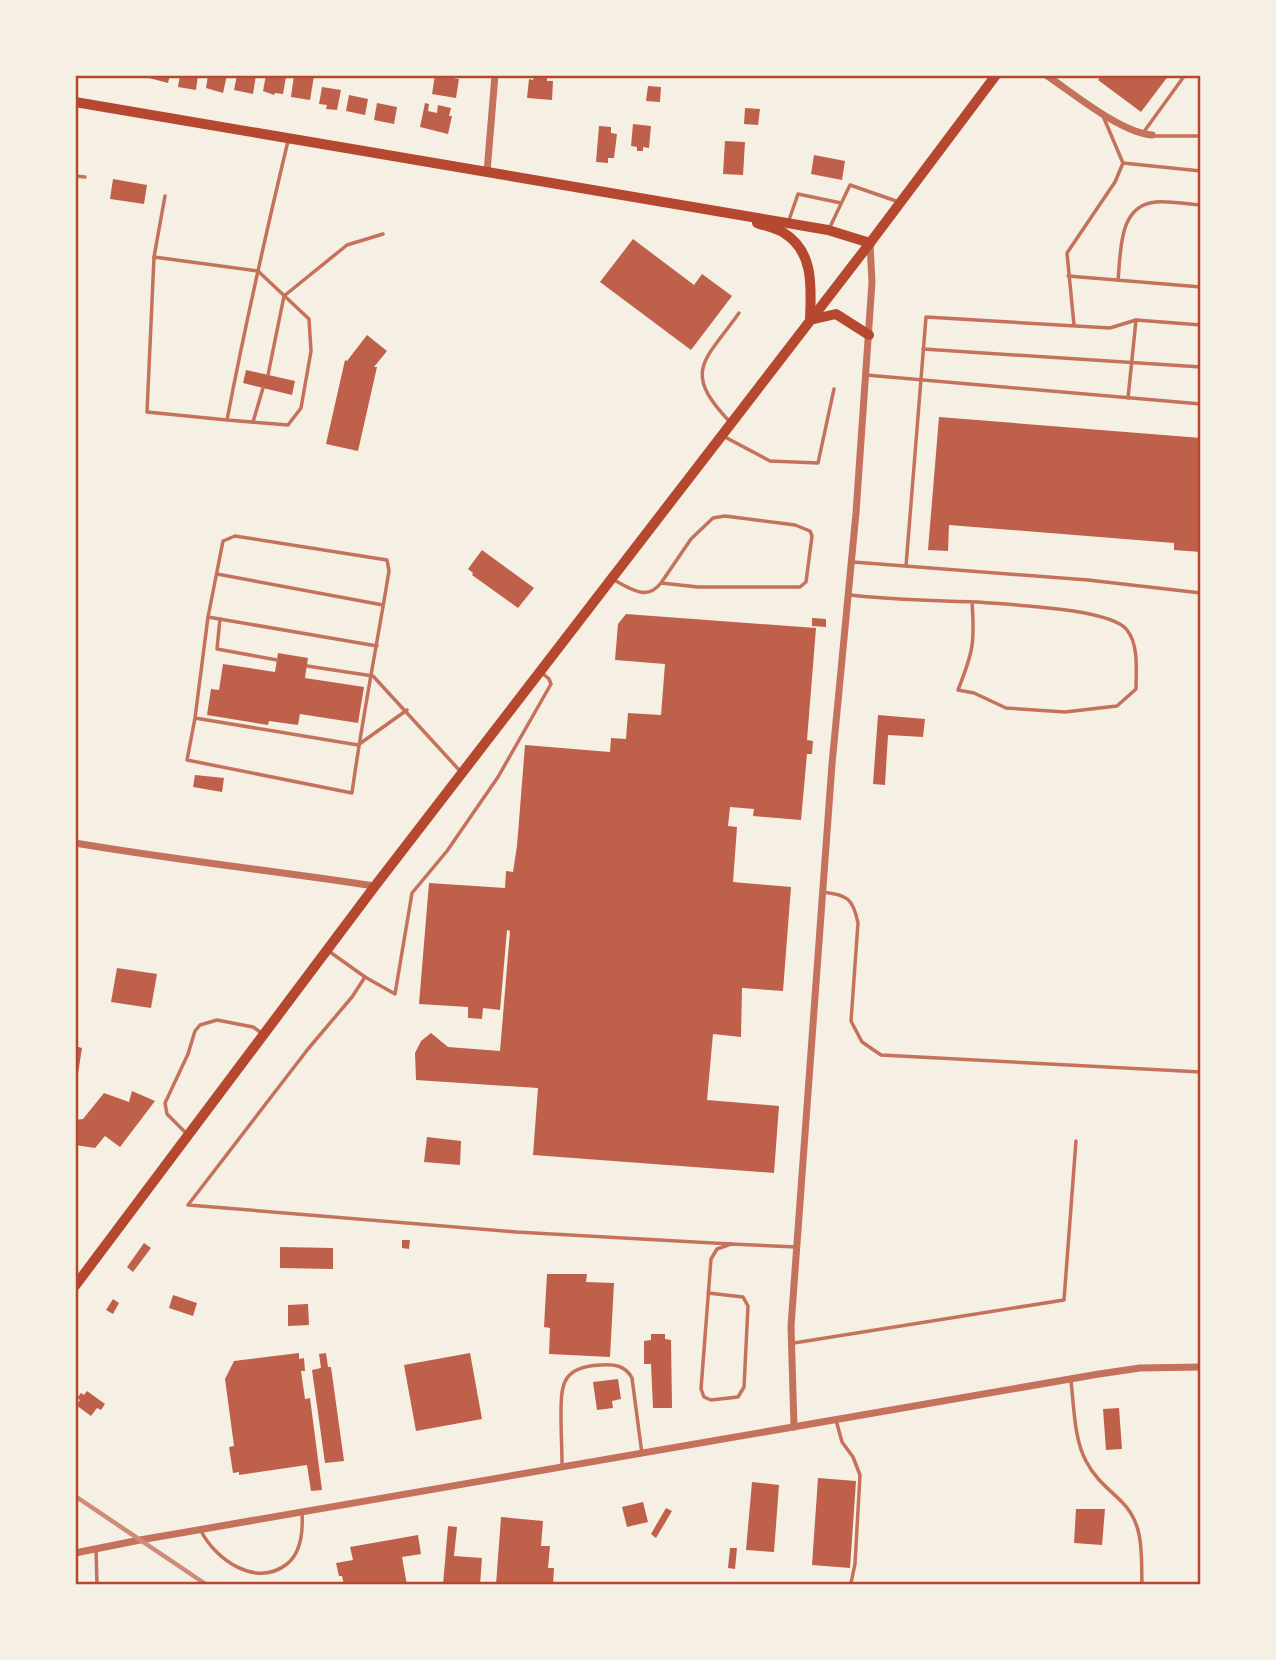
<svg xmlns="http://www.w3.org/2000/svg" width="1276" height="1660" viewBox="0 0 1276 1660" font-family="'IBM Plex Sans',sans-serif">
<style>
.building{fill:#bf614a}
.lines{fill:none;stroke-linecap:round;stroke-linejoin:round}
.service{stroke:#c5725c;stroke-width:3.5}
.minor{stroke:#c5725c;stroke-width:7}
.secondary{stroke:#b5482f;stroke-width:10}
.rail{stroke:#cf8b77;stroke-width:4.5}
.neatline{fill:none;stroke:#b5482f;stroke-width:2.5}
</style>
<rect width="100%" height="100%" fill="#f6efe4"/>
<g class="building">
<path d="M150,75H170L168,83L149,78Z"/>
<path d="M180,75H198L196,90L178,87Z"/>
<path d="M208,75H227L223,93L206,88Z"/>
<path d="M237,75H256L253,94L234,90Z"/>
<path d="M266,75L286,77L283,94L275,93L274,95L263,91Z"/>
<path d="M294,75L314,76L310,100L291,97Z"/>
<path d="M435,75L459,79L456,98L432,94Z"/>
<path d="M534,75H547V81H553L552,100L527,98L529,79L533,80Z"/>
<path d="M1102,75H1169L1141,112L1098,80Z"/>
<path d="M648,86L661,87L660,102L646,101Z"/>
<path d="M322,87L341,90L337,110L326,109L327,105L319,104Z"/>
<path d="M349,95L368,99L365,115L346,111Z"/>
<path d="M377,103L397,107L394,124L374,120Z"/>
<path d="M425,103L429,104L428,111L437,113L438,105L451,108L449,116H452L448,134L420,127Z"/>
<path d="M745,108L760,109L758,125L744,124Z"/>
<path d="M633,124L651,126L649,148L643,147V151H637V147L631,146Z"/>
<path d="M599,126L611,127V133L617,134L614,158H608V163L596,162Z"/>
<path d="M725,141L745,142L743,175L723,174Z"/>
<path d="M814,155L845,161L842,180L811,174Z"/>
<path d="M113,179L147,185L144,204L110,199Z"/>
<path d="M633,239L694,285L702,274L732,296L691,350L600,282Z"/>
<path d="M367,335L387,351L374,367H377L358,451L326,444L345,360L347,361Z"/>
<path d="M246,370L295,381L292,395L243,383Z"/>
<path d="M939,417L1201,438V552L1174,550V543L949,525L948,551L928,550Z"/>
<path d="M482,550L534,588L518,608L472,575L473,573L468,569Z"/>
<path d="M626,614L816,628L807,740L813,741L812,754H807L801,820L753,816L754,809L730,807L728,826L737,827L733,882L791,887L783,991L742,988L741,1037L713,1034L707,1100L779,1106L774,1173L533,1155L538,1088L416,1080L415,1053L421,1041L431,1033L448,1047L500,1051L510,931L507,930L500,1010L483,1008L482,1019L468,1018V1007L419,1004L429,883L505,888L506,871L513,872L517,846L525,745L610,752L611,738L626,739L628,713L661,715L665,664L615,660L618,624Z"/>
<path d="M812,618L826,619V627L812,626Z"/>
<path d="M278,653L308,658L305,678L364,687L358,723L300,714L298,725L269,721L268,725L207,715L211,689L219,690L223,664L275,672Z"/>
<path d="M878,715L925,719L923,737L888,735L885,785L873,784Z"/>
<path d="M195,775L224,778L222,792L193,787Z"/>
<path d="M117,968L157,974L151,1008L111,1002Z"/>
<path d="M75,1046L82,1048L77,1080H75Z"/>
<path d="M132,1091L155,1101L120,1147L105,1136L95,1148L75,1145V1120L83,1119L104,1093L129,1102Z"/>
<path d="M427,1137L461,1141L460,1165L424,1162Z"/>
<path d="M402,1240H410L409,1249L402,1248Z"/>
<path d="M144,1243L151,1248L133,1272L127,1267Z"/>
<path d="M280,1247L333,1248V1269L280,1268Z"/>
<path d="M547,1274H587L586,1282L614,1283L610,1357L549,1354L550,1328L544,1327Z"/>
<path d="M173,1295L197,1303L193,1316L169,1308Z"/>
<path d="M113,1299L119,1303L113,1314L106,1310Z"/>
<path d="M308,1304L309,1325L288,1326V1305Z"/>
<path d="M651,1334H665V1339L671,1340L672,1408H653L651,1364H644V1341L651,1340Z"/>
<path d="M299,1353V1359L304,1358L305,1371H301L305,1399L310,1398L322,1490L311,1491L307,1465L239,1475V1472L233,1473L229,1447L234,1446L225,1379L234,1361Z"/>
<path d="M326,1353L328,1367H331L344,1461L325,1463L312,1370L321,1368L319,1354Z"/>
<path d="M470,1353L482,1419L416,1431L404,1365Z"/>
<path d="M618,1379L621,1399L612,1401L613,1408L597,1410L593,1382Z"/>
<path d="M87,1391L105,1404L101,1410L97,1408L91,1416L76,1405L80,1400L77,1398L81,1393L84,1395Z"/>
<path d="M1119,1408L1122,1449L1106,1450L1103,1409Z"/>
<path d="M818,1478L856,1481L850,1568L812,1565Z"/>
<path d="M752,1482L779,1485L774,1552L746,1550Z"/>
<path d="M643,1502L648,1522L627,1527L622,1507Z"/>
<path d="M666,1508L672,1511L656,1538L651,1534Z"/>
<path d="M1076,1509H1105L1102,1545L1074,1543Z"/>
<path d="M501,1517L543,1521L541,1546H550L548,1568H554L553,1585H496Z"/>
<path d="M448,1526L457,1527L454,1556L482,1558L480,1585H443Z"/>
<path d="M418,1535L421,1554L402,1557L407,1585H344L342,1576H339L336,1563L353,1560L350,1547Z"/>
<path d="M730,1548H737L735,1569L728,1568Z"/>
</g>
<g class="lines">
<g class="service">
<path d="M1143,133L1185,75"/>
<path d="M1154,136H1201"/>
<path d="M1123,163L1201,171"/>
<path d="M75,176L85,177"/>
<path d="M789,220L798,194L841,203"/>
<path d="M829,229L850,185L899,202"/>
<path d="M154,257L165,196"/>
<path d="M1068,276L1201,287"/>
<path d="M1118,280C1121,252 1118,205 1156,202C1170,201 1186,204 1201,205"/>
<path d="M1074,325L1067,253L1115,182L1123,163L1103,116"/>
<path d="M923,349L1201,367"/>
<path d="M268,375L284,296L347,245L383,234"/>
<path d="M866,375L1201,404"/>
<path d="M1128,398L1136,320"/>
<path d="M227,420L288,425L301,408L311,351L309,319L258,271L154,257L147,412L227,420C245,326 266,233 288,141"/>
<path d="M253,422L263,388"/>
<path d="M730,422C681,371 705,361 739,313"/>
<path d="M723,436L770,461L818,463L834,389"/>
<path d="M853,562L1088,580L1201,593"/>
<path d="M906,566L926,317L1110,328L1136,320L1201,325"/>
<path d="M217,574L383,605"/>
<path d="M612,579C630,588 646,602 661,583L698,587H800L806,582L812,536L810,531L795,525L725,516L713,518L691,539L661,583"/>
<path d="M850,595C893,600 935,601 978,602C1008,605 1110,608 1127,630C1139,645 1136,671 1136,689L1117,706L1065,712L1006,708L974,693L958,690C973,652 975,643 972,602"/>
<path d="M208,617L377,646"/>
<path d="M220,619L217,649L277,660"/>
<path d="M307,666L373,676L461,772"/>
<path d="M195,718L187,760L352,793C362,719 377,645 389,571L387,560L235,536L223,541L208,617L195,718L358,745L407,710"/>
<path d="M823,892C847,895 853,898 858,923L851,1021L862,1042L881,1055L1201,1072"/>
<path d="M330,952L365,977L395,994L412,893L447,851L498,777L551,684L549,679L541,672"/>
<path d="M365,977L352,997L308,1049L188,1205L516,1232L731,1244"/>
<path d="M187,1134L167,1114L165,1103L188,1054L195,1031L200,1025L217,1020L253,1027L263,1034"/>
<path d="M708,1293L743,1297L748,1306L744,1387L738,1397L711,1400L704,1397L701,1389L711,1259L717,1249L731,1244L797,1247"/>
<path d="M794,1343L1064,1300L1076,1141"/>
<path d="M1071,1381C1074,1406 1074,1439 1086,1461C1095,1479 1109,1489 1122,1502C1145,1525 1141,1556 1142,1585"/>
<path d="M836,1420L842,1442L853,1457L860,1475L855,1564L851,1583"/>
<path d="M562,1465C562,1449 561,1432 561,1416C561,1384 562,1367 600,1365C614,1364 625,1365 632,1378L642,1454"/>
<path d="M201,1531C216,1560 256,1588 287,1564C302,1552 303,1530 302,1513"/>
<path d="M96,1549L97,1585"/>
</g>
<g class="minor">
<path d="M1046,75C1073,93 1121,133 1152,135"/>
<path d="M487,172L495,75"/>
<path d="M75,843C175,860 275,871 375,886"/>
<path d="M794,1427L791,1326L832,764L856,513L872,282L870,244"/>
<path d="M75,1553L140,1540L1099,1374L1140,1368L1201,1367"/>
</g>
<g class="secondary">
<path d="M75,102L828,230L870,243"/>
<path d="M757,223C765,226 777,228 784,233C815,252 811,289 810,320L836,314L869,335"/>
<path d="M75,1286L375,886L870,243L996,75"/>
</g>
<path class="rail" d="M75,1496L207,1585"/>
</g>
<rect width="1276" height="1660" fill="none" stroke="#f6efe4" stroke-width="154"/>
<rect x="77" y="77" width="1122" height="1506" class="neatline"/>
</svg>
